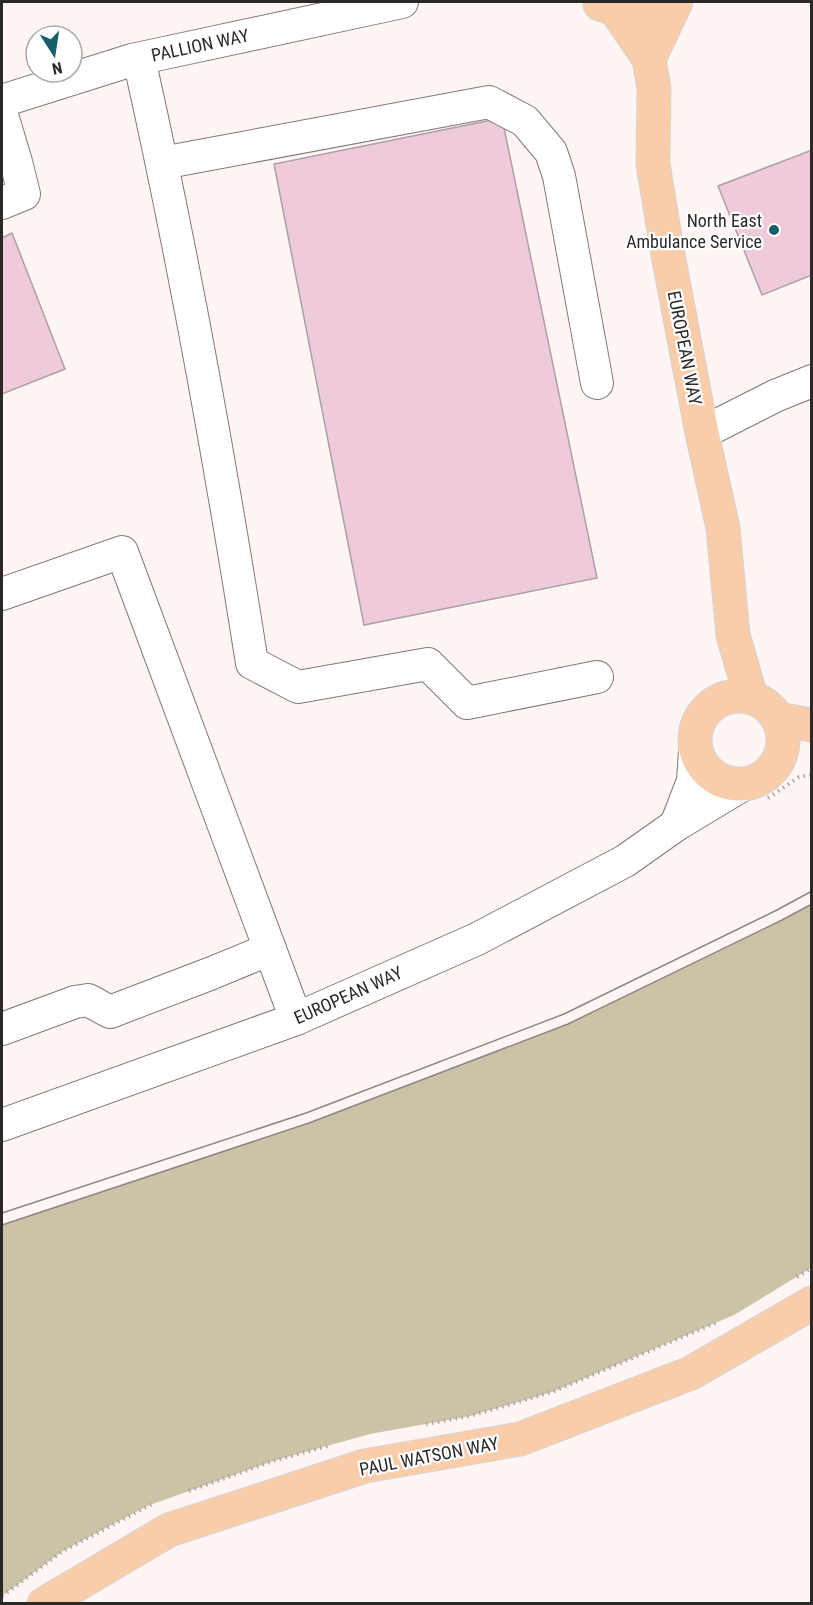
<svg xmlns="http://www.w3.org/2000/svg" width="813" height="1605" viewBox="0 0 813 1605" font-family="'Roboto Condensed',sans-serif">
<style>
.green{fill:#ccc3a6}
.building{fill:#eecadb;stroke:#aba1a5;stroke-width:1.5}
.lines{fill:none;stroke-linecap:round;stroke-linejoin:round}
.minor-casing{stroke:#827877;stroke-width:34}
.major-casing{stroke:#d5d4d4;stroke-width:35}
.path{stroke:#aba4a4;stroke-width:4;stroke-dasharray:1.5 4.5;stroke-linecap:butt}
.minor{stroke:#fff;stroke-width:32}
.major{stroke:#f9cdaa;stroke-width:33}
.tram{stroke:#8d8686;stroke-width:1.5}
.poi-dot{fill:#14616c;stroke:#fff;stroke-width:2}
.labels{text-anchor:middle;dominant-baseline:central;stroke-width:4.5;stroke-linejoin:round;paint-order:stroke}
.street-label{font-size:18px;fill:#2c2828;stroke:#fff}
.poi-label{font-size:18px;fill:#2c2828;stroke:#fff;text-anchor:end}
</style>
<rect width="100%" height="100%" fill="#fef5f4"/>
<path class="green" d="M811,904V1268L734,1315L552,1392L470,1416L370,1434L273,1461L147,1506L63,1551L2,1596V1225L309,1123L568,1024L782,920Z"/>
<g class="building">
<path d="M502,118L597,578L364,625L274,164Z"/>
<path d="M812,150V275L762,295L718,186Z"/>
<path d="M12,233L65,369L2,394V238Z"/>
</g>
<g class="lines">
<g class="minor-casing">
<g id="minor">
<path d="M139,59C184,259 220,460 252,663L298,687L428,664L467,703L597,677"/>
<path d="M2,101L132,60L402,2"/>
<path d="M2,115L16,162L24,194L2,203"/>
<path d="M162,163L489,102L525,121L551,152L559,176L597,383"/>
<path d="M702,433L775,396L812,381"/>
<path d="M2,594L122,552L296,1019"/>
<path d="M676,825L693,781L695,751"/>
<path d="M2,1029L75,1002L88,1000L110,1012L212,973L270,949"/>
<path d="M2,1125L296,1019L477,939L625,861L676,825L744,784"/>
</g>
</g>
<g class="major-casing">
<g id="major">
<path d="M600,4L626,12L657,7L664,2"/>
<path d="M615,9L649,59L654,88L653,164L668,255L702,433L723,528L733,635L751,697"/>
<path d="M649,59L676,2"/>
<circle cx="739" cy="740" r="44"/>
<path d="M778,719L812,725"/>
<path d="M44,1604L169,1530L365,1466L520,1439L691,1373L812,1303"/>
</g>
</g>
<g class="path">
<path d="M768,798L799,777L812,775"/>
<path d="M797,1277L812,1268"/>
<path d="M426,1424L470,1416L552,1392L718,1322"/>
<path d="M189,1491L273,1461L328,1446"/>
<path d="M2,1596L63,1551L154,1503"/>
</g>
<use href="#minor" class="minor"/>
<use href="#major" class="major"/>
<g class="tram">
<path d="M2,1213L306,1113L564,1014L777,910L812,891"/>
<path d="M2,1225L309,1123L568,1024L782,920L812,904"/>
</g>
</g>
<circle class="poi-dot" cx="774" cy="230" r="6"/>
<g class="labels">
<g class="street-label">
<text transform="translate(200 45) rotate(-12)">PALLION WAY</text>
<text transform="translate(685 348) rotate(79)">EUROPEAN WAY</text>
<text transform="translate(348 995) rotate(-24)">EUROPEAN WAY</text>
<text transform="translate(429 1456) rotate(-11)">PAUL WATSON WAY</text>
</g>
<g class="poi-label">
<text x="762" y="220">North East<tspan x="762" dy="21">Ambulance Service</tspan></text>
</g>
</g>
<rect width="813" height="1605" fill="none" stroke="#2c2828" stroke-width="6"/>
<g transform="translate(54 54) rotate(168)"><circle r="28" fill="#ffffff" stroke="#aba9a9" stroke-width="1.5"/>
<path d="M0-4.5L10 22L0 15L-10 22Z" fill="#14616c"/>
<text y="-9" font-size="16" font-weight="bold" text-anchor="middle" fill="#2c2828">N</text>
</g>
</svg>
